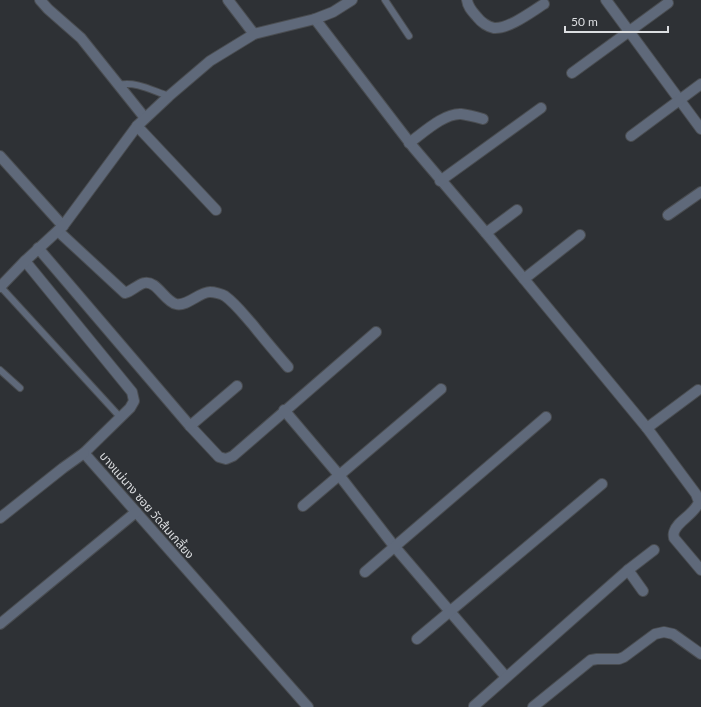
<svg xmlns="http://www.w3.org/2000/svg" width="701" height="707" viewBox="0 0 701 707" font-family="Lato,'Noto Sans Thai',sans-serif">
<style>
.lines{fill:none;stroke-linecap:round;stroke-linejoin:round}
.service-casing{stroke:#4a4d51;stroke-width:8}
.minor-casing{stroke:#4a4d51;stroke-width:12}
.tertiary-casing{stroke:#4a4d51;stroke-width:12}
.service{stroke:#5f697a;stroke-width:6}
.minor{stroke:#5f697a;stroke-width:10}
.tertiary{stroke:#5f697a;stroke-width:10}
.labels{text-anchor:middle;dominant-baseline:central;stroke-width:3;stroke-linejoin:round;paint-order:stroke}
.street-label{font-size:12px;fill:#dcdee1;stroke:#2e3135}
</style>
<rect width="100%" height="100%" fill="#2e3135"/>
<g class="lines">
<g class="service-casing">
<g id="service">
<path d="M385,0L409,36"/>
<path d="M119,85C136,81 153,91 169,96"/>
<path d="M0,286L120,417"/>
<path d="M0,370L20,388"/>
</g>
</g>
<g class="minor-casing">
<g id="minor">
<path d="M40,0L48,9L81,38L145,118"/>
<path d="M228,0L254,34"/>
<path d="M467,0C468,8 473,12 478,18C481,22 488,27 494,28C509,29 531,12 544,4"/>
<path d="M606,0L701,129"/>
<path d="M315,19L413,147L486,233L647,428L696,494L699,502C694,515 677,521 674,532C673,533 674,537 674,538L701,570"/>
<path d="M572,73L668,3"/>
<path d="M137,126L216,210"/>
<path d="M631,136L701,84"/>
<path d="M409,143C423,133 444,113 461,114C469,115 476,117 483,119"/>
<path d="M0,156L63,226"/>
<path d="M440,181L541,108"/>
<path d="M668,215L701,192"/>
<path d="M58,231L125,293C132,291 137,285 144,283C157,280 164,301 176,304C187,307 199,292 210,292C214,292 222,294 225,296C236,304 244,315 253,325C264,339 276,353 288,367"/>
<path d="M486,233L517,210"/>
<path d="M38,248L190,426L219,457L226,459L233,456L376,332"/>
<path d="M25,261L132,392L134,401L130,408L84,453L308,707"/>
<path d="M524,279L580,235"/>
<path d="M284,410L339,475L394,546L506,677"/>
<path d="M190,426L237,386"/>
<path d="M647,428L698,390"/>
<path d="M303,506L441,389"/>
<path d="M0,518L63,468L84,453"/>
<path d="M628,570L643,591"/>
<path d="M365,572L546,417"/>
<path d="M0,624L136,512"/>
<path d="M417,639L602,484"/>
<path d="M474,706L628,570L654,550"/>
<path d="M533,707L591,660L597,659H619L624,657L655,634L664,632L673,634L701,654"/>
</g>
</g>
<g class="tertiary-casing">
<path id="tertiary" d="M0,287L25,261L63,226L137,126L169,96L210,61L254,34L315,19L333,12L352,0"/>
</g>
<use href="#service" class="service"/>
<use href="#minor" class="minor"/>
<use href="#tertiary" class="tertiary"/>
</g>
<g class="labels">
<g class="street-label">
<text transform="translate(147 505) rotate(49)">บางแม่นาง ซอย วัดส้มเกลี้ยง</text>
</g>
</g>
<path d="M565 26v6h103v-6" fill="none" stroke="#dcdee1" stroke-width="2"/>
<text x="571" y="26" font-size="12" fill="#dcdee1" stroke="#2e3135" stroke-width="3" paint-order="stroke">50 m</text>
</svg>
